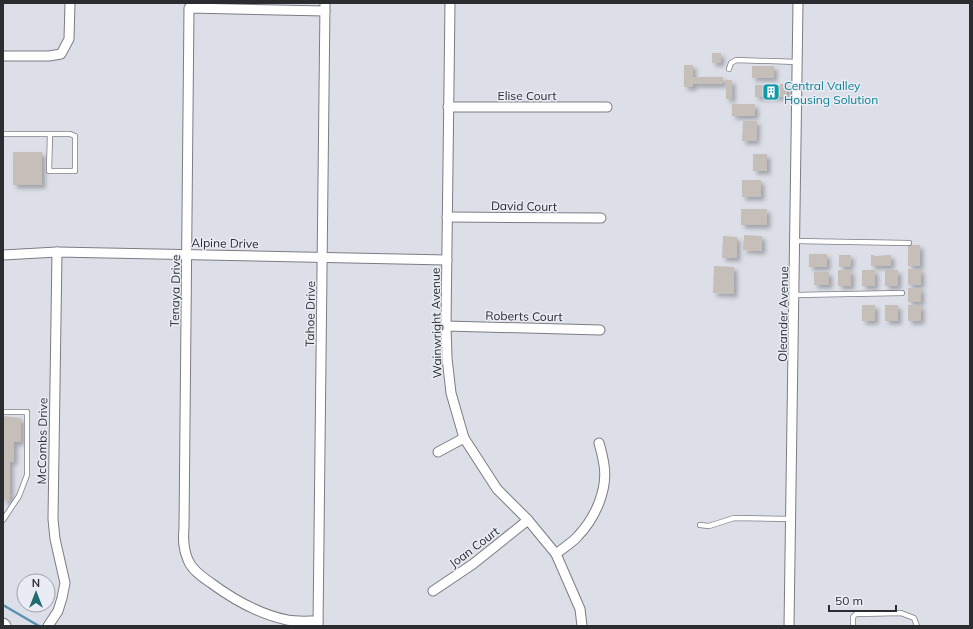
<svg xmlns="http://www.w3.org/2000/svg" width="973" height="629" viewBox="0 0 973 629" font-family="Mulish,sans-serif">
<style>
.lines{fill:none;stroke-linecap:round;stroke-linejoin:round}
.stream{stroke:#5c90b1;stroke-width:2.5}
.building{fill:#c6beb8;filter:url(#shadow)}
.lane-casing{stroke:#7b7c84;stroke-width:6}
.street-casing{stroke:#7b7c84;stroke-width:11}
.secondary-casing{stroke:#7b7c84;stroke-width:15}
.lane{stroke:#fff;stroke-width:4.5}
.street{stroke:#fff;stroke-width:9}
.secondary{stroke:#fff;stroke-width:13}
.labels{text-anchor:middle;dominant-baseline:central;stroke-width:3;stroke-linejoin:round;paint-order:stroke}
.culture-label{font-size:12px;fill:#0d838f;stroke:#eaecf5;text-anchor:start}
.street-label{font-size:12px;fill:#2b2c2f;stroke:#eaecf5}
</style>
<defs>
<filter id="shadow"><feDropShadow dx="3.5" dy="3.5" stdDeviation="2" flood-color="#0004"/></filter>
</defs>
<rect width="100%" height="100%" fill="#dddfe8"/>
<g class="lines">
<path class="stream" d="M3,605L39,626"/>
</g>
<g class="building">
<rect x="712" y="53" width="9" height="10"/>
<path d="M684,65H693V77H723V84H693V87H684Z"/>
<rect x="752" y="66" width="22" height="12"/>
<rect x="726" y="80" width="6" height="19"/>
<path d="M780,84H787V97H755V85H773V86H780Z"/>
<rect x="732" y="104" width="23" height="12"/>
<path d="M743,121H757L756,141H742Z"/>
<rect x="13" y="152" width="29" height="33"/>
<rect x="753" y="154" width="14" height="17"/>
<rect x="742" y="180" width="19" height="17"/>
<rect x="741" y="209" width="26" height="16"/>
<path d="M744,235L762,236V251L743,250Z"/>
<path d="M723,236L737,237V258H722Z"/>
<rect x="908" y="245" width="12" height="21"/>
<rect x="809" y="254" width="18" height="13"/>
<path d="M839,255H851L850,267H839Z"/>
<path d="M871,255H874V256L891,255V266H871Z"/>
<path d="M714,266L734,267V294L713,293Z"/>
<rect x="908" y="269" width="13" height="16"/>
<rect x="838" y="270" width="13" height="16"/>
<rect x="862" y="270" width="13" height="16"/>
<rect x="885" y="270" width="13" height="16"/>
<rect x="814" y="272" width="15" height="13"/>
<rect x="908" y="288" width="13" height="14"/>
<rect x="862" y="305" width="13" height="16"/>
<rect x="885" y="305" width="13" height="16"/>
<rect x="908" y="305" width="13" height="16"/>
<path d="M3,416L21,418V442H14V461L10,462V500L3,501Z"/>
</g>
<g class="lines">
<g class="lane-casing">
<g id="lane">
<path d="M729,69L731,63L736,60L798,62"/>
<path d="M3,134H70L75,136V171H49L50,134"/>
<path d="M795,241L909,243"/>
<path d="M795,295L902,293"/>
<path d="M3,412H27V475L19,496L3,520"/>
<path d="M700,525L709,526L734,518L792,519"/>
<path d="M853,626V617L856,614L901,613L914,618L917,626"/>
</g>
</g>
<g class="street-casing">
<g id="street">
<path d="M450,3L446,326L447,358L451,393L464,438L497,489L528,520L556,554L580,609L582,626"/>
<path d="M3,56H49L61,54L69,39L70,3"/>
<path d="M448,107H607"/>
<path d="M447,217L601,218"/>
<path d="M3,255L57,252L447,260"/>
<path d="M446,326L600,330"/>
<path d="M438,452L464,438"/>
<path d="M556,554C563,548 572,543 578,536C595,518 608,490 604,465C603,458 601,450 599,443"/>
<path d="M433,591L473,564L528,520"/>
<path d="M318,621C308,621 297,622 287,620C259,614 234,600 211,583C202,577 192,570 188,560C183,549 183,539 184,527L189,8L325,11"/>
<path d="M48,626L58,611L62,598L65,583L55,539L53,519L57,252"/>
<path d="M318,626L325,3"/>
<path d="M789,626L798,3"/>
</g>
</g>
<g class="secondary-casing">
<path id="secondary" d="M3,625L4,626"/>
</g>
<use href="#lane" class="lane"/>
<use href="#street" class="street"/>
<use href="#secondary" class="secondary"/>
</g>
<defs>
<g id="building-square" transform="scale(0.9)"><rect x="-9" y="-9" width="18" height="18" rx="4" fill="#0f9aa8" stroke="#eaecf5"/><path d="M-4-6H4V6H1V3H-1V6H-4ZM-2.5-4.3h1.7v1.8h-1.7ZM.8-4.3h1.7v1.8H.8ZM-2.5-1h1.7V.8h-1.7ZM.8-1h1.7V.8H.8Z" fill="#fff"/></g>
</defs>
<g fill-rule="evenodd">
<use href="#building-square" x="771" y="92"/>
</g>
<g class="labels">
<g class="culture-label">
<text x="784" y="85">Central Valley<tspan x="784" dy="14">Housing Solution</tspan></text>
</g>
<g class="street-label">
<text x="527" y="95">Elise Court</text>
<text transform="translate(524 206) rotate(1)">David Court</text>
<text transform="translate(225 243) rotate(1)">Alpine Drive</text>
<text transform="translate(175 291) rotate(-89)">Tenaya Drive</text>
<text transform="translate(310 314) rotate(-89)">Tahoe Drive</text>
<text transform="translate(783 314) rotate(-89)">Oleander Avenue</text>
<text transform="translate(524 316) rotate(1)">Roberts Court</text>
<text transform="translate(436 323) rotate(-91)">Wainwright Avenue</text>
<text transform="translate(42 441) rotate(-89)">McCombs Drive</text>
<text transform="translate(474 547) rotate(-37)">Joan Court</text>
</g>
</g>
<rect width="973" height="629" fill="none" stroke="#2b2c2f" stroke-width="8"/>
<g transform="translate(36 593)"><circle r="19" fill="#eaecf5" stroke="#9e9fa6"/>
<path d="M0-3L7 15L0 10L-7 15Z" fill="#206c70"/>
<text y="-6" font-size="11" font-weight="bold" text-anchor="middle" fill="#2b2c2f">N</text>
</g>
<path d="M829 605v6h67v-6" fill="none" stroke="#2b2c2f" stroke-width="2"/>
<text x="835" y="605" font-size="12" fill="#2b2c2f" stroke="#eaecf5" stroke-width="3" paint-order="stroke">50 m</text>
</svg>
